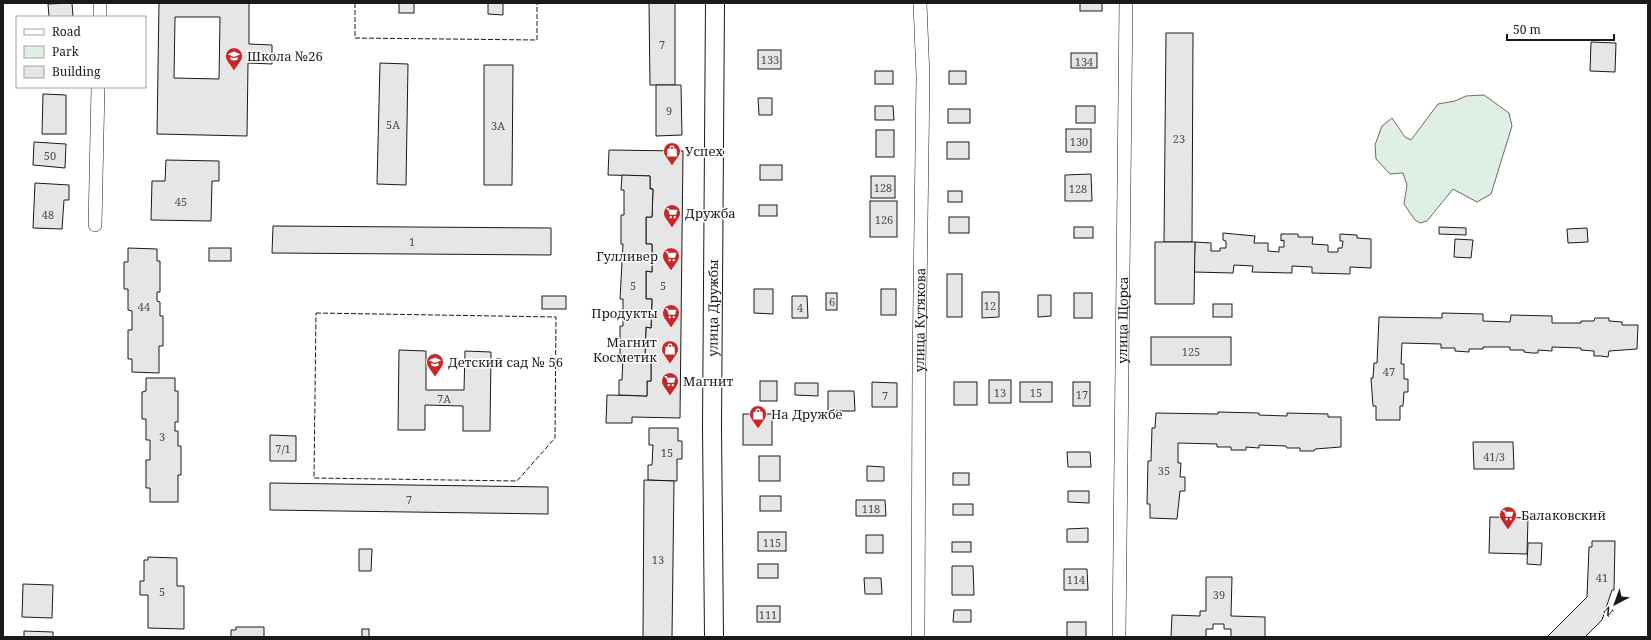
<svg xmlns="http://www.w3.org/2000/svg" width="1651" height="640" viewBox="0 0 1651 640" font-family="'Noto Serif',serif">
<style>
.green{fill:#e0efe3;stroke:#6a6a6a}
.building{fill:#e6e6e6;stroke:#1a1a1a;fill-rule:evenodd}
.lines{fill:none;stroke-linecap:round;stroke-linejoin:round}
.street-casing{stroke:#1a1a1a;stroke-width:14}
.secondary-casing{stroke:#1a1a1a;stroke-width:20}
.street{stroke:#fff;stroke-width:13}
.secondary{stroke:#fff;stroke-width:18}
.fence{stroke:#1a1a1a;stroke-width:1;stroke-dasharray:5 2;stroke-linecap:butt}
.labels{text-anchor:middle;dominant-baseline:central;stroke-width:3;stroke-linejoin:round;paint-order:stroke}
.number-label{font-size:11px;fill:#4d4d4d}
.poi-label{font-size:13px;fill:#1a1a1a;stroke:#fff;text-anchor:start}
.street-label{font-size:13px;fill:#1a1a1a;stroke:#fff}
</style>
<rect width="100%" height="100%" fill="#fff"/>
<path class="green" d="M1484,95L1509,113L1512,126L1491,194L1477,202L1453,189L1427,221L1420,223L1415,220L1404,204L1407,185L1403,173L1390,174L1376,159L1375,145L1382,126L1392,118L1405,137L1411,140L1438,104L1455,101L1466,96Z"/>
<g class="building">
<path d="M72,3L73,17H49L48,4Z"/>
<path d="M159,3H249V44L272,45V64L248,63L247,136L157,134ZM175,17H220L219,79L174,78Z"/>
<rect x="399" y="3" width="15" height="10"/>
<path d="M488,3H503V15L488,14Z"/>
<path d="M649,3H675V85H650Z"/>
<rect x="1080" y="3" width="22" height="8"/>
<path d="M1166,33H1193L1192,242H1164Z"/>
<path d="M1591,42L1616,43L1615,72L1590,71Z"/>
<rect x="758" y="50" width="23" height="19"/>
<rect x="1071" y="53" width="26" height="15"/>
<path d="M380,63L408,64L406,185L377,184Z"/>
<path d="M484,65H513L512,185H484Z"/>
<rect x="875" y="71" width="18" height="13"/>
<rect x="949" y="71" width="17" height="13"/>
<path d="M656,85H681L682,135L656,136Z"/>
<path d="M43,94L66,95V134H42Z"/>
<path d="M758,98H772V115H759Z"/>
<path d="M875,106H893L894,120H875Z"/>
<rect x="1076" y="106" width="19" height="17"/>
<rect x="948" y="109" width="22" height="14"/>
<rect x="1066" y="129" width="25" height="23"/>
<rect x="876" y="130" width="18" height="27"/>
<path d="M34,142L66,144L65,168L33,165Z"/>
<rect x="947" y="142" width="22" height="17"/>
<path d="M609,150L683,151L680,418L632,417V423H606L607,395L647,396V381H651V355H645L646,327L651,328L652,299H646V271L652,272V244H646V217H652L653,189H650V176L608,175Z"/>
<path d="M166,160L219,161V181H212L211,221L151,220L152,181H165Z"/>
<rect x="760" y="165" width="22" height="15"/>
<path d="M1091,174L1092,201H1065V175Z"/>
<path d="M622,175L650,176V189H653L652,217H646V244H652V272L646,271V299H652L651,328L646,327L645,355H651V381H647V396L619,395V380H622L623,355L620,356V326H623V299H620L623,244H621V215H624V190H621Z"/>
<rect x="871" y="176" width="24" height="22"/>
<path d="M35,183L69,185V200H64L62,229L33,228Z"/>
<rect x="948" y="191" width="14" height="11"/>
<rect x="870" y="201" width="27" height="36"/>
<rect x="759" y="205" width="18" height="11"/>
<rect x="949" y="217" width="20" height="16"/>
<path d="M273,226L551,228V255L272,253Z"/>
<rect x="1074" y="227" width="19" height="11"/>
<path d="M1439,227L1466,228V235L1439,234Z"/>
<path d="M1587,228L1588,242L1568,243L1567,229Z"/>
<path d="M1223,233L1255,236L1254,243H1268V251L1279,252V247H1284V240L1281,241V234H1298V237H1313L1312,244L1328,245V252H1338V248H1342L1343,241H1340V234L1357,235V238L1371,239V268L1350,267V274L1312,273V267L1292,266V273L1252,272L1253,266L1234,265L1233,273L1194,272L1195,242L1211,243V251H1220V248H1226V241L1223,240Z"/>
<path d="M1455,239L1473,240L1471,258L1454,257Z"/>
<path d="M1155,242H1195L1194,304H1155Z"/>
<path d="M128,248L157,249V261H160V292H157V301L160,302V316H163V346H159V373L132,372V359H128V330H132V311L128,310V289H124V262H128Z"/>
<rect x="209" y="248" width="22" height="13"/>
<rect x="947" y="274" width="15" height="43"/>
<path d="M754,289H773V314L754,313Z"/>
<rect x="881" y="289" width="15" height="26"/>
<path d="M982,292H999V317L982,318Z"/>
<rect x="826" y="293" width="11" height="17"/>
<rect x="1074" y="293" width="18" height="25"/>
<path d="M1038,295H1051V316L1038,317Z"/>
<rect x="542" y="296" width="24" height="13"/>
<path d="M792,296H807L808,318H792Z"/>
<rect x="1213" y="304" width="19" height="13"/>
<path d="M1442,313L1483,314V321L1510,322L1511,315L1552,316V323H1581V321H1594L1595,318H1609V321L1622,322V325H1638L1637,349L1609,351L1608,357L1601,356H1594V351L1581,350V348L1552,347V351L1538,350V353H1532L1524,352V350H1510V347H1483V349H1469V352L1455,351V348H1441V344L1402,343L1401,364H1404V379H1408V392H1404L1403,406H1400V420H1376V406H1373L1371,378H1373L1374,363H1377L1379,317L1442,318Z"/>
<rect x="1151" y="337" width="80" height="28"/>
<path d="M399,350L426,351V390H464L465,351L491,352L490,431H463V406L425,405V430H398Z"/>
<path d="M146,378H175V391H178V422H175V431H178V446H181V475H178V502H150V488H146V460H150V440H146V419H142V392L146,391Z"/>
<rect x="989" y="380" width="22" height="23"/>
<rect x="760" y="381" width="17" height="20"/>
<path d="M872,382L897,383V407H872Z"/>
<rect x="954" y="382" width="23" height="23"/>
<rect x="1020" y="382" width="32" height="20"/>
<rect x="1073" y="382" width="17" height="24"/>
<path d="M795,383H818V396L795,395Z"/>
<path d="M828,391H854L855,411H828Z"/>
<path d="M1218,412L1259,413V415L1287,416V413L1328,414V417H1341V447L1315,449L1314,451H1300V448H1287L1286,446L1259,445V448L1246,447V450H1231V447H1217V444L1178,443V463H1181L1180,477H1185V491H1180L1177,519L1150,518V504H1147L1148,461H1151L1152,428H1155L1156,413L1218,414Z"/>
<rect x="743" y="414" width="29" height="31"/>
<path d="M649,428H678V441H682V459H677V481L648,480V465H652L653,445H649Z"/>
<path d="M270,435L296,436V461H270Z"/>
<path d="M1473,442H1513L1514,469H1474Z"/>
<path d="M1067,452H1090L1091,467H1068Z"/>
<rect x="759" y="456" width="21" height="25"/>
<path d="M867,466L884,467V481H867Z"/>
<rect x="953" y="473" width="16" height="12"/>
<path d="M644,480L674,481L672,637H643Z"/>
<path d="M270,483L548,487V514L270,510Z"/>
<path d="M1068,491H1089V503L1068,502Z"/>
<rect x="760" y="496" width="21" height="15"/>
<path d="M856,500H885L886,516H856Z"/>
<rect x="953" y="504" width="20" height="11"/>
<path d="M1490,517L1528,518L1527,554L1489,553Z"/>
<path d="M1088,528V542H1067V529Z"/>
<rect x="758" y="532" width="28" height="19"/>
<rect x="866" y="535" width="17" height="18"/>
<path d="M1592,541H1615L1614,590H1612L1602,620L1585,637H1547L1587,597L1589,547H1592Z"/>
<rect x="952" y="542" width="19" height="10"/>
<path d="M1528,543H1542L1541,565L1527,564Z"/>
<path d="M359,549H372L371,571H359Z"/>
<path d="M148,557L177,558V586H184V629L148,628V595H140V581H144V560H148Z"/>
<rect x="758" y="564" width="20" height="14"/>
<path d="M952,566H973L974,595H952Z"/>
<path d="M1064,569H1087L1088,590H1064Z"/>
<path d="M1206,577H1232L1231,616L1265,617V637H1231V629H1224V624H1213V629H1206V637H1171L1172,615L1200,616V611H1206Z"/>
<path d="M864,578H881L882,594H865Z"/>
<path d="M23,584L53,585L52,618L22,617Z"/>
<rect x="757" y="606" width="23" height="16"/>
<path d="M954,610H971V622H953Z"/>
<rect x="1067" y="622" width="19" height="15"/>
<path d="M236,627H264V637H231V630H236Z"/>
<rect x="362" y="629" width="7" height="8"/>
<path d="M24,631L53,632V637H24Z"/>
</g>
<g class="lines">
<g class="street-casing">
<g id="street">
<path d="M100,17V3"/>
<path d="M95,225L98,87"/>
<path id="s1" d="M918,637L919,367L923,77L920,3"/>
<path id="s2" d="M1119,637L1126,3"/>
</g>
</g>
<g class="secondary-casing">
<g id="secondary">
<path id="s3" d="M714,637L712,427L715,3"/>
</g>
</g>
<use href="#street" class="street"/>
<use href="#secondary" class="secondary"/>
<g class="fence">
<path d="M355,3V38L537,40V3"/>
<path d="M316,313L556,317L555,438L517,481L314,478Z"/>
</g>
</g>
<defs>
<g id="school-pin" transform="scale(0.9)"><path d="M0 17L-7.5 6A9.5 9.5 0 1 1 7.5 6Z" fill="#c62828" stroke="#fff"/><path d="M0-5L7-2L0 1L-7-2ZM-4 1L0 2.5L4 1V4Q0 6-4 4Z" fill="#fff"/></g>
<g id="shop-pin" transform="scale(0.9)"><path d="M0 17L-7.5 6A9.5 9.5 0 1 1 7.5 6Z" fill="#c62828" stroke="#fff"/><path d="M-5-2.5h2.3a2.7 3.5 0 0 1 5.4 0H5L5.5 6h-11ZM-1.5-2.5h3a1.5 2.3 0 0 0-3 0Z" fill="#fff"/></g>
<g id="supermarket-pin" transform="scale(0.9)"><path d="M0 17L-7.5 6A9.5 9.5 0 1 1 7.5 6Z" fill="#c62828" stroke="#fff"/><path d="M-6-5.5h2.5l.6 2H6L4.5 2H-2.5L-4.4-4H-6ZM-1.5 3.2a1.3 1.3 0 1 0 .1 0ZM3 3.2a1.3 1.3 0 1 0 .1 0Z" fill="#fff"/></g>
</defs>
<g fill-rule="evenodd">
<use href="#school-pin" x="234" y="56"/>
<use href="#shop-pin" x="672" y="151"/>
<use href="#supermarket-pin" x="672" y="213"/>
<use href="#supermarket-pin" x="671" y="256"/>
<use href="#supermarket-pin" x="671" y="313"/>
<use href="#shop-pin" x="670" y="349"/>
<use href="#school-pin" x="435" y="362"/>
<use href="#supermarket-pin" x="670" y="381"/>
<use href="#shop-pin" x="758" y="414"/>
<use href="#supermarket-pin" x="1508" y="515"/>
</g>
<g class="labels">
<g class="number-label">
<text x="662" y="44">7</text>
<text x="770" y="59">133</text>
<text x="1084" y="61">134</text>
<text x="669" y="110">9</text>
<text x="393" y="124">5А</text>
<text x="498" y="125">3А</text>
<text x="1179" y="138">23</text>
<text x="1079" y="141">130</text>
<text x="50" y="155">50</text>
<text x="883" y="187">128</text>
<text x="1078" y="188">128</text>
<text x="181" y="201">45</text>
<text x="48" y="214">48</text>
<text x="884" y="219">126</text>
<text x="412" y="241">1</text>
<text x="633" y="285">5</text>
<text x="663" y="285">5</text>
<text x="832" y="301">6</text>
<text x="990" y="305">12</text>
<text x="144" y="306">44</text>
<text x="800" y="307">4</text>
<text x="1191" y="351">125</text>
<text x="1389" y="371">47</text>
<text x="1000" y="392">13</text>
<text x="1036" y="392">15</text>
<text x="1082" y="394">17</text>
<text x="885" y="395">7</text>
<text x="444" y="398">7А</text>
<text x="162" y="436">3</text>
<text x="283" y="448">7/1</text>
<text x="667" y="452">15</text>
<text x="1494" y="456">41/3</text>
<text x="1164" y="470">35</text>
<text x="409" y="499">7</text>
<text x="871" y="508">118</text>
<text x="772" y="542">115</text>
<text x="658" y="559">13</text>
<text x="1602" y="577">41</text>
<text x="1076" y="579">114</text>
<text x="162" y="591">5</text>
<text x="1219" y="594">39</text>
<text x="768" y="614">111</text>
</g>
<g class="poi-label">
<text x="247" y="56">Школа №26</text>
<text x="685" y="151">Успех</text>
<text x="685" y="213">Дружба</text>
<text x="658" y="256" text-anchor="end">Гулливер</text>
<text x="658" y="313" text-anchor="end">Продукты</text>
<text x="657" y="342" text-anchor="end">Магнит<tspan x="657" dy="15">Косметик</tspan></text>
<text x="448" y="362">Детский сад № 56</text>
<text x="683" y="381">Магнит</text>
<text x="771" y="414">На Дружбе</text>
<text x="1521" y="515">Балаковский</text>
</g>
<g class="street-label">
<text stroke="none"><textPath href="#s3" startOffset="329">улица Дружбы</textPath></text>
<text stroke="none"><textPath href="#s1" startOffset="317">улица Кутякова</textPath></text>
<text stroke="none"><textPath href="#s2" startOffset="317">улица Щорса</textPath></text>
</g>
</g>
<rect width="1651" height="640" fill="none" stroke="#1a1a1a" stroke-width="8"/>
<rect x="16" y="16" width="130" height="72" fill="#ffffff" stroke="#a3a3a3"/>
<rect x="24" y="29" width="20" height="6" fill="#ffffff" stroke="#a3a3a3"/>
<text x="52" y="36" font-size="12" fill="#1a1a1a">Road</text>
<rect x="24" y="46" width="20" height="12" fill="#e0efe3" stroke="#a3a3a3"/>
<text x="52" y="56" font-size="12" fill="#1a1a1a">Park</text>
<rect x="24" y="66" width="20" height="12" fill="#e6e6e6" stroke="#a3a3a3"/>
<text x="52" y="76" font-size="12" fill="#1a1a1a">Building</text>
<g transform="translate(1615 604) rotate(221)" stroke="#ffffff" stroke-width="3" paint-order="stroke">
<path d="M0-3L7 15L0 10L-7 15Z" fill="#1a1a1a"/>
<text y="-6" font-size="11" font-weight="bold" text-anchor="middle" fill="#1a1a1a">N</text>
</g>
<path d="M1507 34v6h107v-6" fill="none" stroke="#1a1a1a" stroke-width="2"/>
<text x="1513" y="34" font-size="12" fill="#1a1a1a" stroke="#ffffff" stroke-width="3" paint-order="stroke">50 m</text>
</svg>
